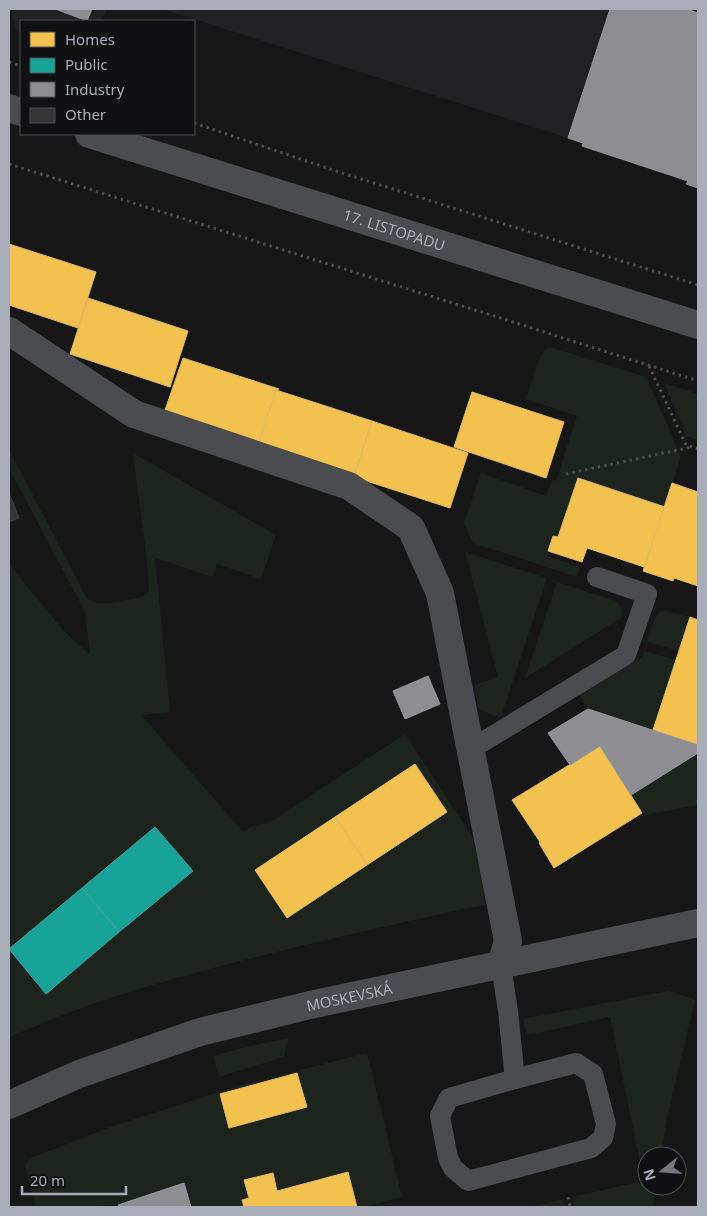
<svg xmlns="http://www.w3.org/2000/svg" width="707" height="1216" viewBox="0 0 707 1216" font-family="'Noto Sans',sans-serif">
<style>
.built{fill:#212123}
.green{fill:#1d241e}
.homes{fill:#f2c14e;stroke:#dcbb6e}
.public{fill:#17a398;stroke:#42a6a2}
.industry{fill:#8d8d92;stroke:#95979d}
.building{fill:#353536;stroke:#3f4043}
.lines{fill:none;stroke-linecap:round;stroke-linejoin:round}
.path{stroke:#4d4e52;stroke-width:3;stroke-dasharray:2.5 4;stroke-linecap:butt}
.service{stroke:#4b4c50;stroke-width:20}
.minor{stroke:#4b4c50;stroke-width:28}
.tertiary{stroke:#4b4c50;stroke-width:28}
.labels{text-anchor:middle;dominant-baseline:central;stroke-width:5;stroke-linejoin:round;paint-order:stroke}
.street-label{font-size:15px;fill:#a8adb8;stroke:#111113}
</style>
<rect width="100%" height="100%" fill="#171717"/>
<g class="built">
<path d="M11,9H107L100,21H21V33L16,31Z"/>
<path d="M162,9H610L568,138Z"/>
</g>
<g class="green">
<path d="M548,348H553L646,377L681,456L665,507L558,537L553,536L547,556L580,567L577,577L473,543L464,523L481,473L546,496L552,480L556,481L577,416L526,399L540,356L544,350Z"/>
<path d="M664,383L698,394V440L687,436Z"/>
<path d="M9,449L86,597C97,609 124,600 139,598L144,596L149,590L147,561L133,453L276,535L261,579L217,564L213,577L155,558L170,712L141,715L244,833L250,827L269,823L405,734L473,838L486,900L485,905L463,909C343,936 222,962 104,1000C72,1011 40,1024 9,1037V564L63,630L90,655L85,612L9,468Z"/>
<path d="M465,552L547,578L501,717L492,715L478,708L474,685L498,677Z"/>
<path d="M557,582L616,601L623,609L622,617L525,678Z"/>
<path d="M666,611L690,617L679,651L647,642L655,618L659,612Z"/>
<path d="M644,651L676,660L653,730L588,709L579,694L642,657Z"/>
<path d="M698,753V805L640,816L639,815L642,813L631,795Z"/>
<path d="M668,991L695,999L668,1114L661,1156H647V1170L642,1171L610,1017L527,1035L523,1019Z"/>
<path d="M288,1038L284,1057L219,1077L213,1056L250,1046Z"/>
<path d="M367,1053L402,1197L363,1207H357L348,1173L277,1191L272,1173L244,1180L249,1198L242,1200L244,1207H191L184,1184L118,1205L74,1207H36L26,1170V1163L31,1158L113,1126L238,1086Z"/>
<path d="M647,1180V1186H656L653,1207H575L573,1197Z"/>
<path d="M563,1199L565,1207H531Z"/>
</g>
<g class="homes">
<path d="M9,244L96,272L78,328L9,305Z"/>
<path d="M88,298L188,331L170,387L70,354Z"/>
<path d="M183,358L279,389L276,390L259,444L164,413Z"/>
<path d="M276,390L372,421L354,477L258,445Z"/>
<path d="M472,392L564,422L546,478L454,447Z"/>
<path d="M372,421L468,453L450,508L354,477Z"/>
<path d="M578,478L665,507L644,567L587,548L582,562L548,551L553,536L558,537Z"/>
<path d="M672,483L698,492V586L674,578L673,581L643,571Z"/>
<path d="M690,617L698,620V745L653,730Z"/>
<path d="M600,746L642,813L554,868L539,843L540,842L512,800Z"/>
<path d="M415,764L447,812L367,865L335,817Z"/>
<path d="M335,817L367,865L287,918L255,870Z"/>
<path d="M297,1073L307,1107L229,1128L220,1094Z"/>
<path d="M348,1172L357,1207H244L242,1200L249,1198L244,1180L273,1173L277,1191Z"/>
</g>
<g class="public">
<path d="M155,827L193,871L119,932L82,888Z"/>
<path d="M82,888L119,932L46,994L9,949Z"/>
</g>
<g class="industry">
<path d="M58,9H92L87,21L58,10Z"/>
<path d="M610,9H687L698,13V188L686,184L688,181L582,146L583,143L568,138Z"/>
<path d="M428,676L440,704L405,719L393,691Z"/>
<path d="M588,709L698,745V753L631,795L600,746L570,765L548,733Z"/>
<path d="M184,1183L191,1207H119L118,1205Z"/>
</g>
<path class="building" d="M9,493L19,518L9,522Z"/>
<g class="lines">
<g class="path">
<path d="M9,62L21,66"/>
<path d="M194,123L339,172L698,285"/>
<path d="M9,164L491,315L698,381"/>
<path d="M649,366L686,445L698,449"/>
<path d="M566,474L692,447"/>
<path d="M644,1176H647"/>
<path d="M568,1197L570,1207"/>
</g>
<g class="service">
<path d="M471,749L626,655L647,594L597,577"/>
<path d="M501,965L508,1011L515,1079"/>
<path d="M576,1063L593,1074L606,1124L603,1138L591,1148L468,1181L453,1168L448,1158L440,1116L449,1098L515,1079Z"/>
</g>
<g class="minor">
<path d="M9,331L134,414L349,486L411,528L440,593L508,941L501,965"/>
<path id="s1" d="M9,1105L79,1074L200,1032L310,1005L698,923"/>
</g>
<g class="tertiary">
<path d="M9,108L21,112"/>
<path id="s2" d="M89,134L698,325"/>
</g>
</g>
<g class="labels">
<g class="street-label">
<text stroke="none"><textPath href="#s2" startOffset="320">17. LISTOPADU</textPath></text>
<text stroke="none"><textPath href="#s1" startOffset="358">MOSKEVSKÁ</textPath></text>
</g>
</g>
<rect width="707" height="1216" fill="none" stroke="#a8adb8" stroke-width="20"/>
<rect x="20" y="20" width="175" height="115" fill="#111113" stroke="#4d4f55"/>
<rect x="30" y="32" width="25" height="15" fill="#f2c14e" stroke="#4d4f55"/>
<text x="65" y="45" font-size="15" fill="#a8adb8">Homes</text>
<rect x="30" y="58" width="25" height="15" fill="#17a398" stroke="#4d4f55"/>
<text x="65" y="70" font-size="15" fill="#a8adb8">Public</text>
<rect x="30" y="82" width="25" height="15" fill="#8d8d92" stroke="#4d4f55"/>
<text x="65" y="95" font-size="15" fill="#a8adb8">Industry</text>
<rect x="30" y="108" width="25" height="15" fill="#353536" stroke="#4d4f55"/>
<text x="65" y="120" font-size="15" fill="#a8adb8">Other</text>
<g transform="translate(662 1171) rotate(253)"><circle r="24" fill="#111113" stroke="#4d4f55"/>
<path d="M0-4L9 19L0 12L-9 19Z" fill="#757880"/>
<text y="-8" font-size="14" font-weight="bold" text-anchor="middle" fill="#a8adb8">N</text>
</g>
<path d="M22 1186v8h104v-8" fill="none" stroke="#a8adb8" stroke-width="2.5"/>
<text x="30" y="1186" font-size="15" fill="#a8adb8" stroke="#111113" stroke-width="4" paint-order="stroke">20 m</text>
</svg>
